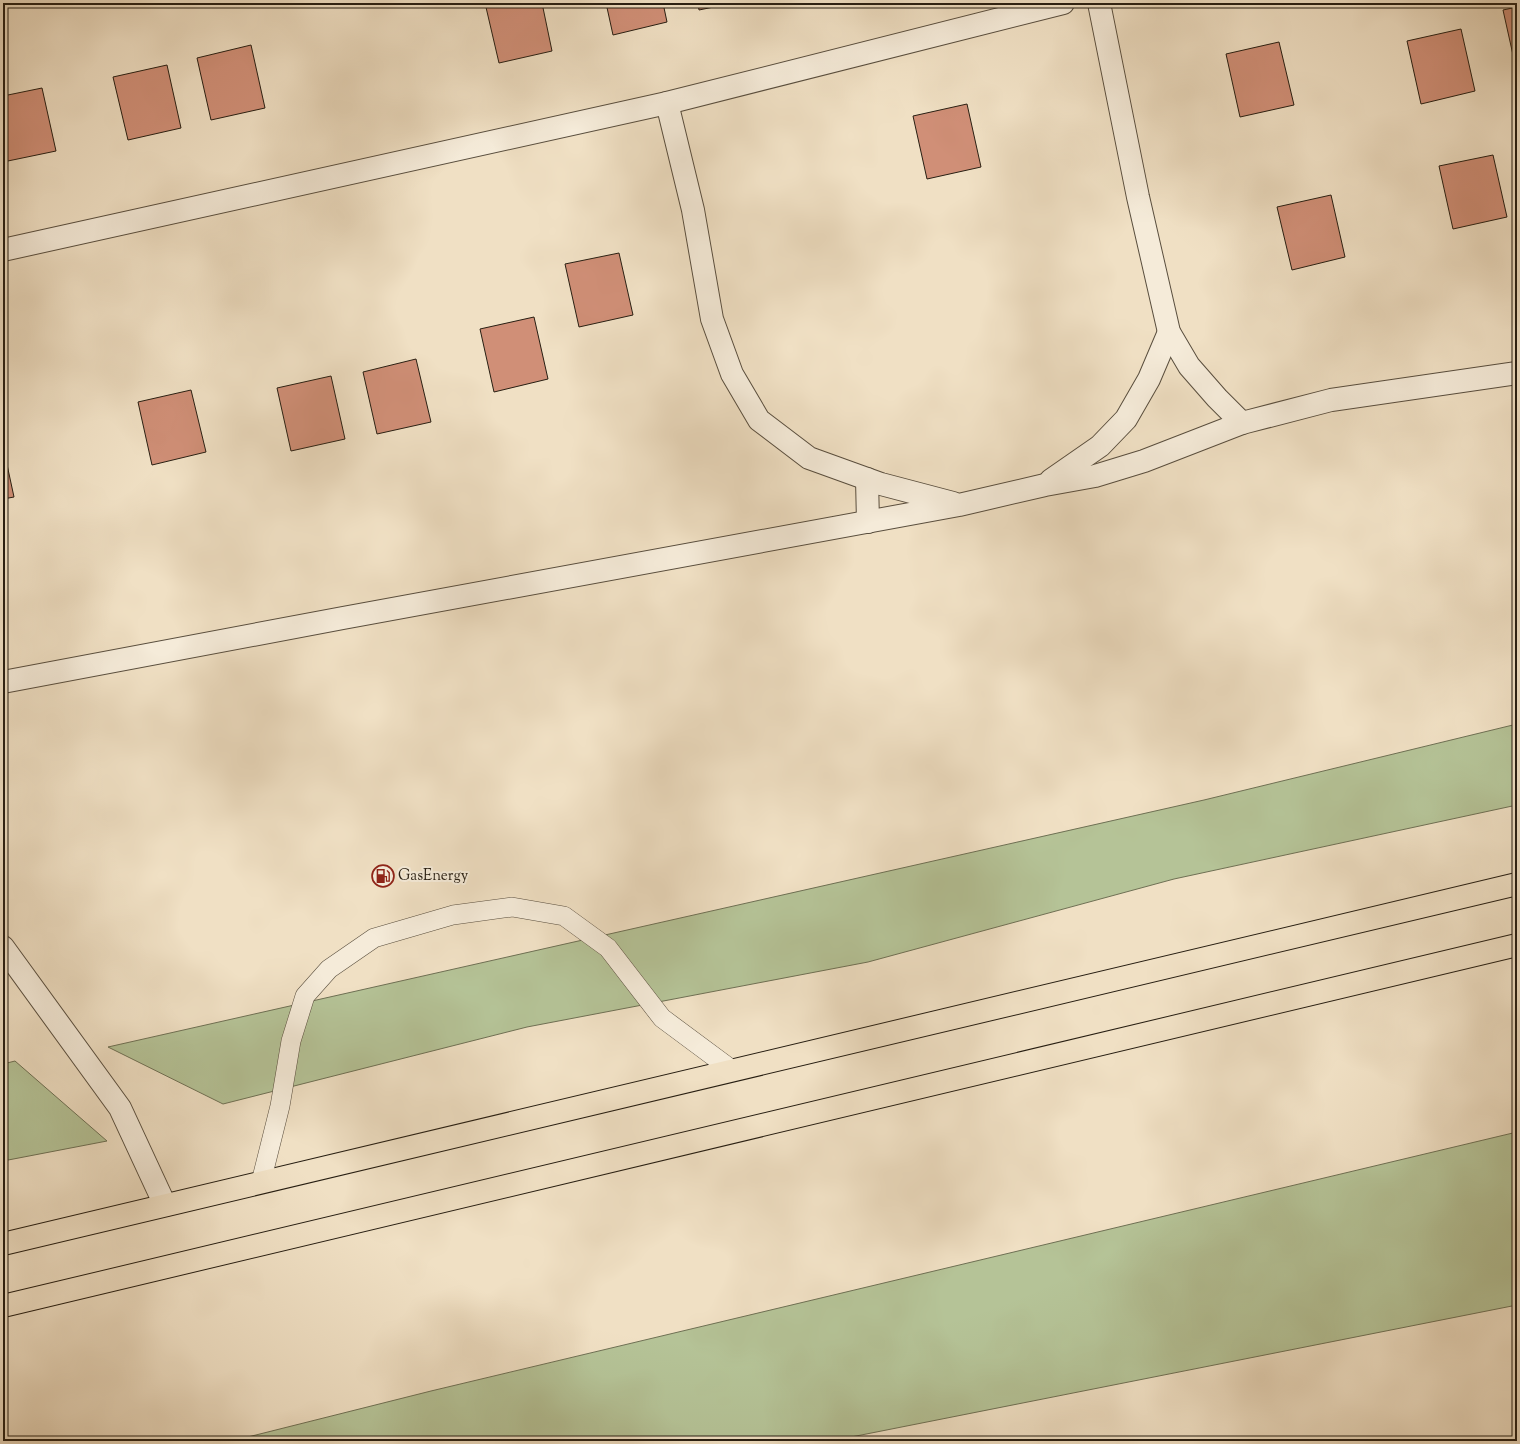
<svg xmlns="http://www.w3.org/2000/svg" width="1520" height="1444" viewBox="0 0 1520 1444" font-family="'Sorts Mill Goudy',serif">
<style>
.green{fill:#b5c397;stroke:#6e7054}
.building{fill:#d08f77;stroke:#271e12}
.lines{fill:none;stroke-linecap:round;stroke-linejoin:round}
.service-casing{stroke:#594e3e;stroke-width:20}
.minor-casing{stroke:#594e3e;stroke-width:24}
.trunk-casing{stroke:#271e12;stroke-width:24}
.service{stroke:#f5ebd9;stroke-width:19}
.minor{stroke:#f5ebd9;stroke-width:22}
.trunk{stroke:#f0e0c4;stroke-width:22}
.labels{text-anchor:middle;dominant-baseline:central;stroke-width:4;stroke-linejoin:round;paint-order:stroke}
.poi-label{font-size:15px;fill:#271e12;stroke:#f5ebd9;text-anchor:start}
</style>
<rect width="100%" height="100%" fill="#f0e0c4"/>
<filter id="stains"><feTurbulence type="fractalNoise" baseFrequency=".005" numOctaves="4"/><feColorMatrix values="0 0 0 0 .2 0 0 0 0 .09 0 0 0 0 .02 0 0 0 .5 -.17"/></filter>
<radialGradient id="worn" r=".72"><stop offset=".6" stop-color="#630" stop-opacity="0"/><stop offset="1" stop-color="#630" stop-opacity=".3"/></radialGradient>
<g class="green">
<path d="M1517,724V805L1174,879L868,962L527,1027L223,1104L108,1047L1204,800Z"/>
<path d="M15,1061L107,1141L3,1161V1064Z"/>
<path d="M1517,1132V1305L831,1441H232L431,1391Z"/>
</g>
<g class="building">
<path d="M485,3H542L552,51L499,63Z"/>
<path d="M606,3H663L667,22L613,35Z"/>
<path d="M698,3H733L699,10Z"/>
<path d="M1517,7V73L1503,10Z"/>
<path d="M1461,29L1475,91L1421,104L1407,41Z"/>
<path d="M1279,42L1294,105L1240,117L1226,54Z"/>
<path d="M251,45L265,108L211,120L197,58Z"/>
<path d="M167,65L181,128L128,140L113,77Z"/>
<path d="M42,88L56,151L3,162V96Z"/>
<path d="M967,104L981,167L927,179L913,116Z"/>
<path d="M1493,155L1507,217L1453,229L1439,166Z"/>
<path d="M1331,195L1345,257L1292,270L1277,207Z"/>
<path d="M619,253L633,315L579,327L565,264Z"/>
<path d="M534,317L548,379L494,392L480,329Z"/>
<path d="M416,359L431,422L377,434L363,372Z"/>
<path d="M331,376L345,439L291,451L277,388Z"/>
<path d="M191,390L206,452L152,465L138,402Z"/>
<path d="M3,446L14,497L3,499Z"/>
</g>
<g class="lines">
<g class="service-casing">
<path id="service" d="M261,1182L280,1106L291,1041L305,996L329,969L374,938L453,915L512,907L564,916L608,948L662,1018L732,1070"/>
</g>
<g class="minor-casing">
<g id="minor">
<path d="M1099,3L1138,197L1169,332L1189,366L1217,398L1242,423"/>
<path d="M667,103L693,210L712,319L732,374L759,420L809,458L881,484L953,503"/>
<path d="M3,250L667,103L1063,3"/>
<path d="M867,479L868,522"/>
<path d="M1051,480L1100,446L1126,419L1149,379L1169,332"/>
<path d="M3,682L343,618L959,505L1045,485L1095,476L1144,461L1242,423L1331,400L1517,373"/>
<path d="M3,947L120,1108L165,1205"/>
</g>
</g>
<g class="trunk-casing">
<g id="trunk">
<path d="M3,1244L1517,884"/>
<path d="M3,1306L1517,945"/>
</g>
</g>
<use href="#service" class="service"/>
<use href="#minor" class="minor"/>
<use href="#trunk" class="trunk"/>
</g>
<defs>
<g id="fuel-ring" transform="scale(1.15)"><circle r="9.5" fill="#f5ebd9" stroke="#8f2418" stroke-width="1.5"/><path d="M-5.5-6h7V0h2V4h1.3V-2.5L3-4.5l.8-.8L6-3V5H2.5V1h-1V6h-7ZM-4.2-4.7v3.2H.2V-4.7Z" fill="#8f2418"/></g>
</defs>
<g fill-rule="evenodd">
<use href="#fuel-ring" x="383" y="876"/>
</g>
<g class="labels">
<g class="poi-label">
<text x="398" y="876">GasEnergy</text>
</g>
</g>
<rect width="1520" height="1444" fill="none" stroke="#f0e0c4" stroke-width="16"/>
<rect x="4" y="4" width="1512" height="1436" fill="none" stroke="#271e12" stroke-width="2"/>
<rect x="8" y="8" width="1504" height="1428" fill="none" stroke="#271e12"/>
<rect width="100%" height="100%" filter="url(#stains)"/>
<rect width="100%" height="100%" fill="url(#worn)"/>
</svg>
